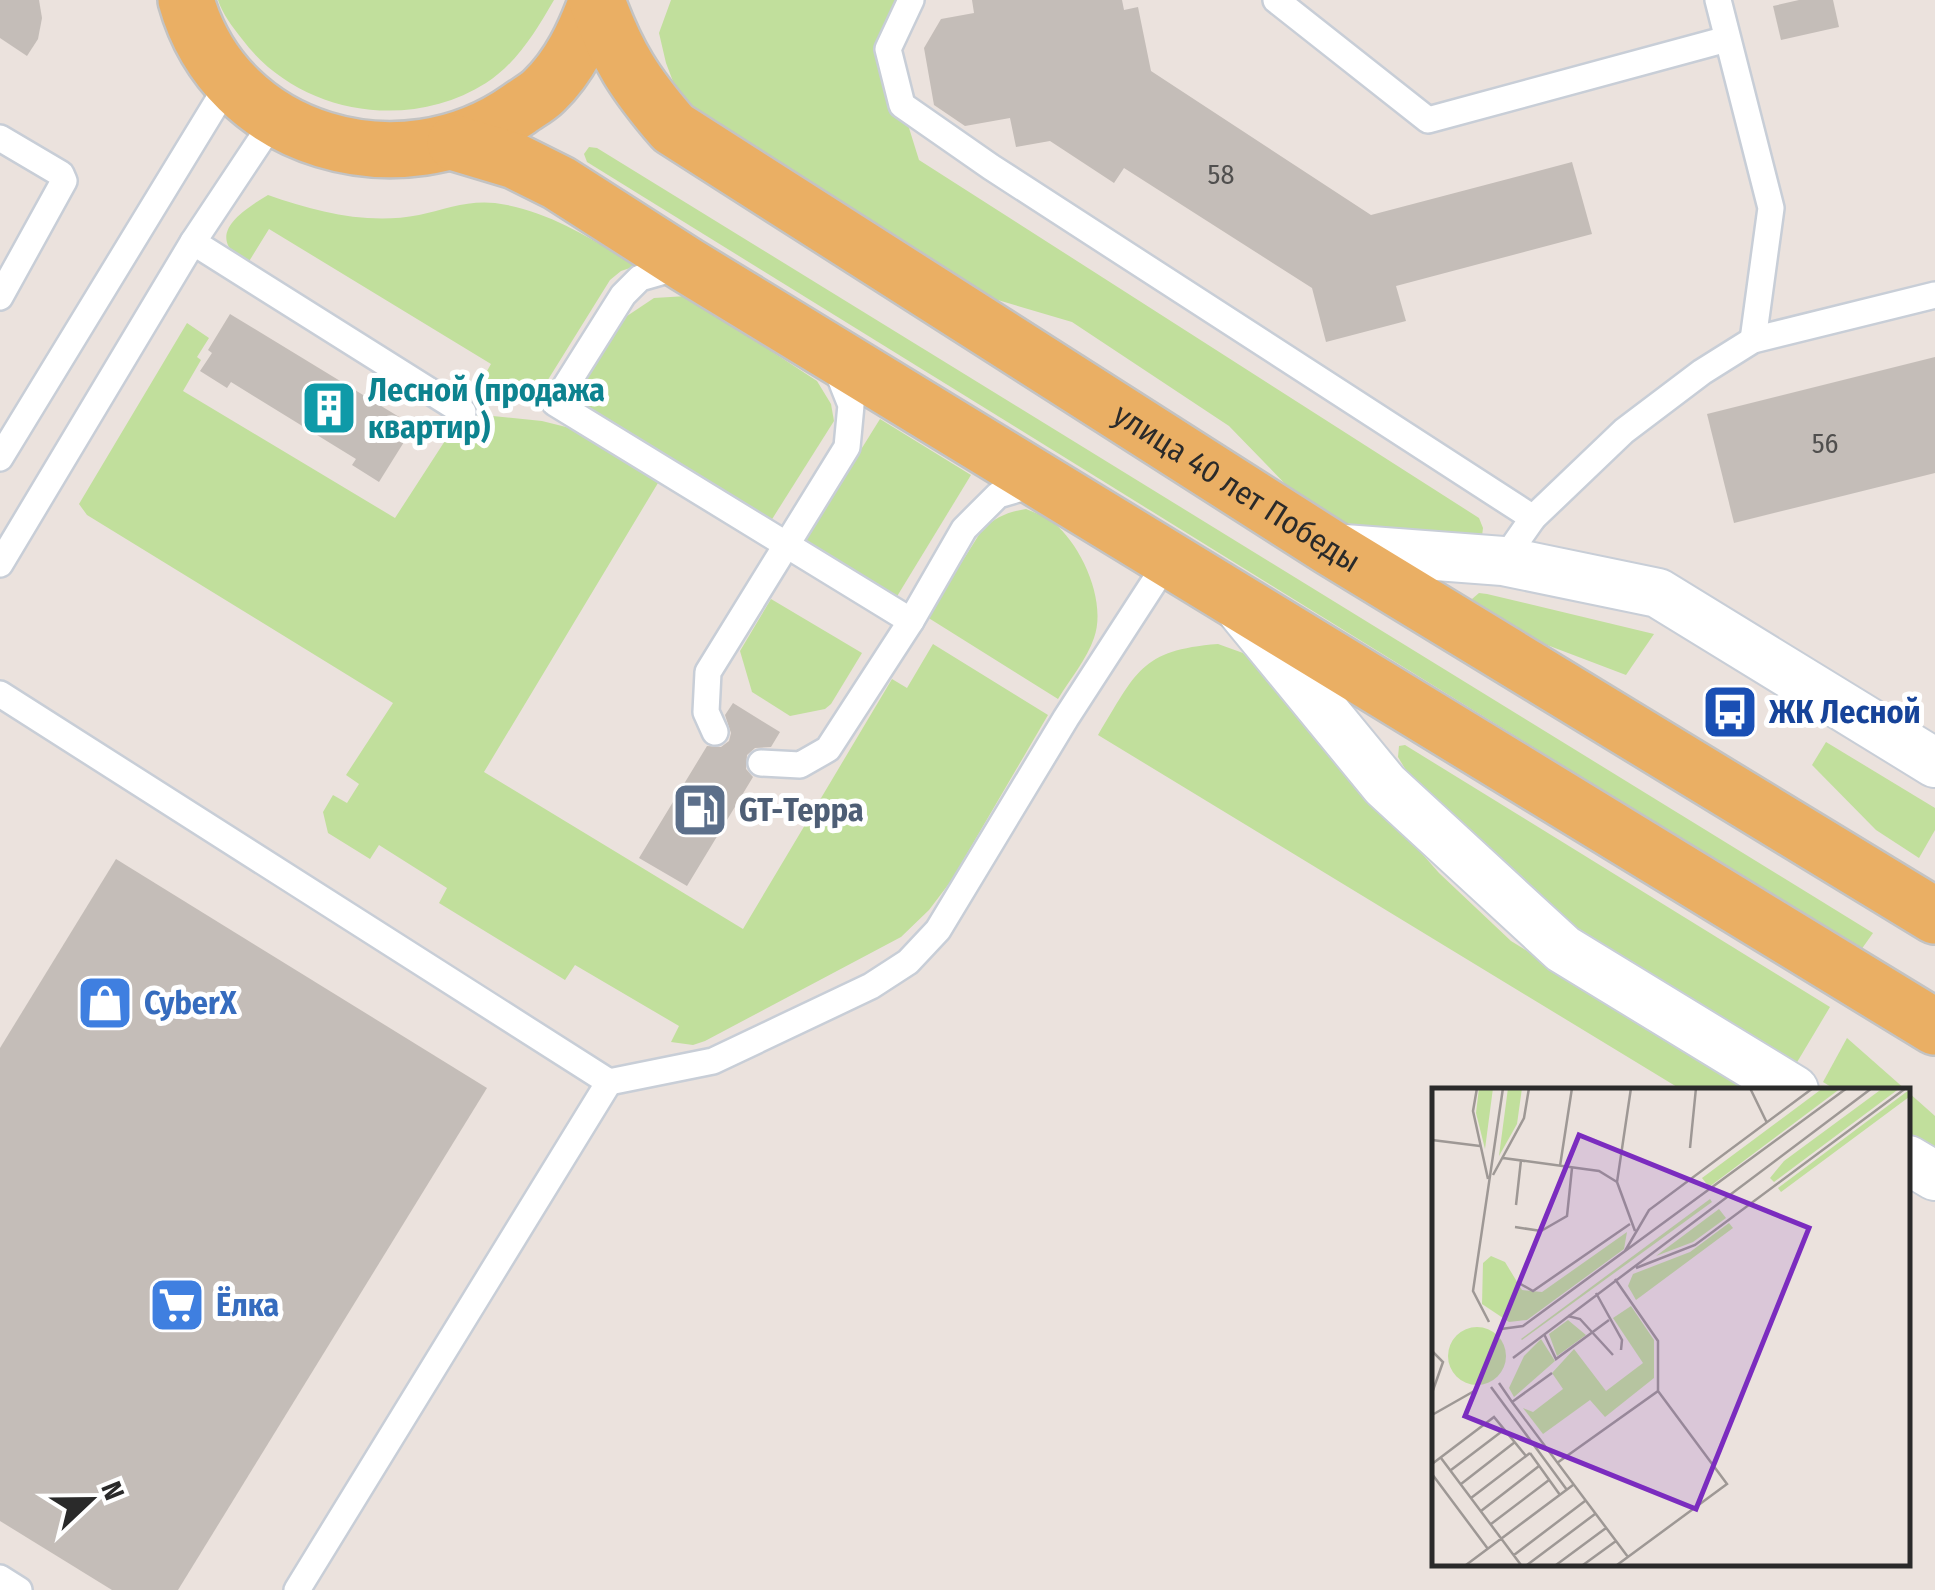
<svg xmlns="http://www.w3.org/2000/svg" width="1935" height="1590" viewBox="0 0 1935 1590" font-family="'Fira Sans Condensed',sans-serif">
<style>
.green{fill:#c1df9c}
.building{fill:#c4bdb8}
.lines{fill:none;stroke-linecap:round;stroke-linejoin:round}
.lane-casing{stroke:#c8ced7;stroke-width:30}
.street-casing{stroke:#c8ced7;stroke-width:52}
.primary-casing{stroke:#c3c3c3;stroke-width:60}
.lane{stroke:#fff;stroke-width:25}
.street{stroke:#fff;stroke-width:48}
.primary{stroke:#eaaf64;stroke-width:55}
.labels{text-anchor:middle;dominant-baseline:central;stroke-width:10;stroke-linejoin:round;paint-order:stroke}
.number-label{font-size:28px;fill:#504f4e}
.culture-label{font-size:32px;font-weight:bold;fill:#0d838f;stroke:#fff;text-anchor:start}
.street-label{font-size:32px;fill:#2a2a2a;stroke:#fff}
.transit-label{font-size:32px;font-weight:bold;fill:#164399;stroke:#fff;text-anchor:start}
.service-label{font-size:32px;font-weight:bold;fill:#4e5e75;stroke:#fff;text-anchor:start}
.shop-label{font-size:32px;font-weight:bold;fill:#366cbe;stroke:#fff;text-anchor:start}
.inset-road{fill:none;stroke:#9e9895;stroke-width:2.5}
.view{fill:#7b2cbf;fill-opacity:0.15;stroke:#7b2cbf;stroke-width:5}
.inset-edge{fill:none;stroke:#2a2a2a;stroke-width:5}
</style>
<rect width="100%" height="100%" fill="#ebe2dd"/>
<g class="green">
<path d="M218,0H554C536,31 517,63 486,83C407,133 297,113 242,39C232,26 223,15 218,0Z"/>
<path d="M671,0H898L880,35L919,160L1479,518L1483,528L1482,536L1367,541L1292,491L1229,426L1072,322L964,290L714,135L677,92L666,63L659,33Z"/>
<path d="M589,147L597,148L1873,933L1861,950L587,162L584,154Z"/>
<path d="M268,195C316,212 368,225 419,215C446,209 468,200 495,203C548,210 592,239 636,266L621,271L610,280L536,399L475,392L491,364L269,229L248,263C202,238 239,212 268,195Z"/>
<path d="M687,296L817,381L831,404L834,421L769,524L572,400L624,318L654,298Z"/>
<path d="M187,323L209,338L197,357L201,360L183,391L395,518L463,413L542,421L570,428L658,483L484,772L743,929L892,679L907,688L933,644L1048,715L951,881L929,910L901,937L705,1041L693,1045L671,1042L679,1026L575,965L565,980L439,903L447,888L379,845L370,859L328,833L323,812L333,795L347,803L359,784L346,775L393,703L87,515L79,504Z"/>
<path d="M880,419L971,475L896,598L804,541Z"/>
<path d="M1026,509C1036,513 1046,517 1054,523C1082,546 1107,602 1094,638C1087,659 1070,679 1058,699L927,617L982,530C996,517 1007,512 1026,509Z"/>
<path d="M1479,593L1487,594L1654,634L1626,675L1518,634L1475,605L1472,599Z"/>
<path d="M771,599L862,653L831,704L825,709L790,716L752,692L740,651Z"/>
<path d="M1218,644L1243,653L1264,674L1439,873L1511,941L1753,1090H1682L1098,735C1136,673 1140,650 1218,644Z"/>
<path d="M1826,742L1935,808V830L1919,858L1876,830L1812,765Z"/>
<path d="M1405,745L1830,1007L1793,1069L1574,933L1410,777L1398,757L1399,746Z"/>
<path d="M1847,1038L1906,1090H1836L1823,1082Z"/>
<path d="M1908,1092L1935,1116V1152L1908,1135Z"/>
</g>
<g class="building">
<path d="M0,0H39L42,18L38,39L27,56L0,38Z"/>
<path d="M972,0H1122L1124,10L1138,7L1151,71L1371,215L1572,162L1592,234L1396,286L1406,321L1326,342L1312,288L1124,168L1114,183L1050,141L1016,147L1010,118L965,126L934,105L924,48L941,19L974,13Z"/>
<path d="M1799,0H1833L1839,27L1781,40L1773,6Z"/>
<path d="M230,314L414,426L379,482L352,465L356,459L231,382L227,388L200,371L212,353L208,350Z"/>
<path d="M1935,357V473L1734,523L1707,414Z"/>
<path d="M733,703L780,732L771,747L755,748L747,755L746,769L753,777L687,886L639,858L707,746L721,747L729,741L731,733L725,715Z"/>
<path d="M116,859L487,1088L178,1590H112L0,1521V1048Z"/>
</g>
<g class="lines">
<g class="lane-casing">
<g id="lane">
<path d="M911,0L888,49L902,105L991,167L1533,518"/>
<path d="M1276,0L1428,120L1727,39"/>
<path d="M1718,0L1771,208L1753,340"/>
<path d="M276,117L193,242L463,412"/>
<path d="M0,138L61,174L64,181L0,297"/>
<path d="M682,266L640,278L623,295L555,403L911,621"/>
<path d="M0,458L230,81"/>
<path d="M1503,561L1533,518L1624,431L1702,372L1753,340L1935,295"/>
<path d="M0,564L193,242"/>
<path d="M0,694L609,1082L713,1061L871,986L908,962L938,930L1066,718L1169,559"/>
<path d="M715,732L706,712L708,672L847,447L851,405L835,365"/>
<path d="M761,763L800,765L828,749L911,621L964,529L998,495L1039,483"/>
<path d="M0,1578L19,1590"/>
<path d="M297,1590L609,1082"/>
</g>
</g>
<g class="street-casing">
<g id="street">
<path d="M1331,548L1503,561L1658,593L1935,763"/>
<path d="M1242,611L1385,785L1563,949L1794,1090"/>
<path d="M1908,1160L1935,1176"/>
</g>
</g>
<g class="primary-casing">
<g id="primary">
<path d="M186,0C226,144 402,192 519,109C527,103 537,98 544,91C570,66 585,33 597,0"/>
<path id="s1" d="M597,1C617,56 635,84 673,128L1331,548L1935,916"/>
<path d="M455,143L515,161L559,183L687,265L1935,1027"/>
</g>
</g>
<use href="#lane" class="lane"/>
<use href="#street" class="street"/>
<use href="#primary" class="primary"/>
</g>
<defs>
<g id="building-square" transform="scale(2.875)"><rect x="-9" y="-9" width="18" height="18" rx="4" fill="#0f9aa8" stroke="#fff"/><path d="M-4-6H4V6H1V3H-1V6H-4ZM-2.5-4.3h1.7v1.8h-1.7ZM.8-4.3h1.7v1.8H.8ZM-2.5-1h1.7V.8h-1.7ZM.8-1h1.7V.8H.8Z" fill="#fff"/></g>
<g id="bus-square" transform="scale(2.875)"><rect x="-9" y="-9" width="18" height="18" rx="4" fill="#1a4fb4" stroke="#fff"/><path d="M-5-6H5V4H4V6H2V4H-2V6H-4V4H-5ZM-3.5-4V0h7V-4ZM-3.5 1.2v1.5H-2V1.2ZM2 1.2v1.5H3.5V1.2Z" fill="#fff"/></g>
<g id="fuel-square" transform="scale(2.875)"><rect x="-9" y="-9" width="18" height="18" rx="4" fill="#5c6f8a" stroke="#fff"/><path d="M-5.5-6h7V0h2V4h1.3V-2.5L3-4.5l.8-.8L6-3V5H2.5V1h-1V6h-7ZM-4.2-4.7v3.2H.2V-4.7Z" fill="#fff"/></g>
<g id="shop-square" transform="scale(2.875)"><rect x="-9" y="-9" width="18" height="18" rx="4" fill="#3f7fe0" stroke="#fff"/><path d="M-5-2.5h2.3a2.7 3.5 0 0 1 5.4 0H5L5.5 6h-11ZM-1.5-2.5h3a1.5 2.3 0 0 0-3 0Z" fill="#fff"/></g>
<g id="supermarket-square" transform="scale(2.875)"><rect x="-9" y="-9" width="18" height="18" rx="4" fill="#3f7fe0" stroke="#fff"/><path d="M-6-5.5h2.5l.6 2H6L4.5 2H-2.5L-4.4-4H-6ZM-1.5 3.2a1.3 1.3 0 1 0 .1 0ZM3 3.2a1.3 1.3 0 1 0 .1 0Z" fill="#fff"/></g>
</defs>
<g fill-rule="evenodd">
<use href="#building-square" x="329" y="408"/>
<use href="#bus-square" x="1730" y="712"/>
<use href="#fuel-square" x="700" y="810"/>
<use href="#shop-square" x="105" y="1003"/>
<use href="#supermarket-square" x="177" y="1305"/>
</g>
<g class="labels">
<g class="number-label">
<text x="1221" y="174">58</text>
<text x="1825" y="443">56</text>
</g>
<g class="culture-label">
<text x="368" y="390">Лесной (продажа<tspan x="368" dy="37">квартир)</tspan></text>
</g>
<g class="street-label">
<text stroke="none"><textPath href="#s1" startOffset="818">улица 40 лет Победы</textPath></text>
</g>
<g class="transit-label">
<text x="1769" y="712">ЖК Лесной</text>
</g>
<g class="service-label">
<text x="739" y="810">GT-Терра</text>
</g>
<g class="shop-label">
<text x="144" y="1003">CyberX</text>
<text x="216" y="1305">Ёлка</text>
</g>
</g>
<g transform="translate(1432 1088)">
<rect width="478" height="478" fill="#ebe2dd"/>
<path d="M47,0H61L53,61L44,25ZM76,0H90L85,36L67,68ZM391,0H409L277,99L270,90ZM451,0H468L342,94L338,90L352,73ZM477,2V9L349,104L346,100ZM278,111L280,114L90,252L89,251ZM287,121L294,130L261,154L224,168ZM297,135L301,140L204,212L196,198L201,186L258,164ZM195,144L192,161L95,232L77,234L50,216L51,175L59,168L73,174L90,202L110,204ZM199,218L222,252V290L173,329L158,312L111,346L91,320L101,324L131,301L120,285L142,261L174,303L211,275L181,230ZM136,232L154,247L125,268L117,246ZM16 268a29 29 0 1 1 58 0a29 29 0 1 1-58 0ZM109,251L123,273L82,309L77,300L92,268Z" fill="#c1df9c"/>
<path class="inset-road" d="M45,0L41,23L56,91M199,0L185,94L203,143M318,0L335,35M0,52L48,58M258,60L264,0M71,70L167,83L185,94M128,78L140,0M61,87L92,30L97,0M84,117L89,72M83,139L109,143L135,128L140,80M193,163L217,122L381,0M204,180L263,157L474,0M85,194L101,203L198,136M164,205L190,252L189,262M136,228L148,231L181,267M57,234L41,203L71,0M69,241L91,238L415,0M112,246L124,271L177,232M0,263L11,274L0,305M81,270L440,0M67,295L80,314L120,285M59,299L135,402M80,314L196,469M0,327L44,302M98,365L128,407M9,370L89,477M125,375L226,303V253L183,191M0,376L62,329L94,368M19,382L73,341M0,386L56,461M29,396L83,354M39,410L98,365M49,423L107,378M59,436L117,392M82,467L153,413M34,477L141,397M95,477L163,426M124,477L174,440M151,477L184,453M185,477L295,396L226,303"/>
<path class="view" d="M147,47L377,140L264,421L33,328Z"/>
<rect width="478" height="478" class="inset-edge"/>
</g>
<g transform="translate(90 1500) rotate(68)" stroke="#ffffff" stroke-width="8" paint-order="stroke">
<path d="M0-8L18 38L0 25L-18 38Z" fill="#2a2a2a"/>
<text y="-15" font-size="28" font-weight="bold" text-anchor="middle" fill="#2a2a2a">N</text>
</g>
</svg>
